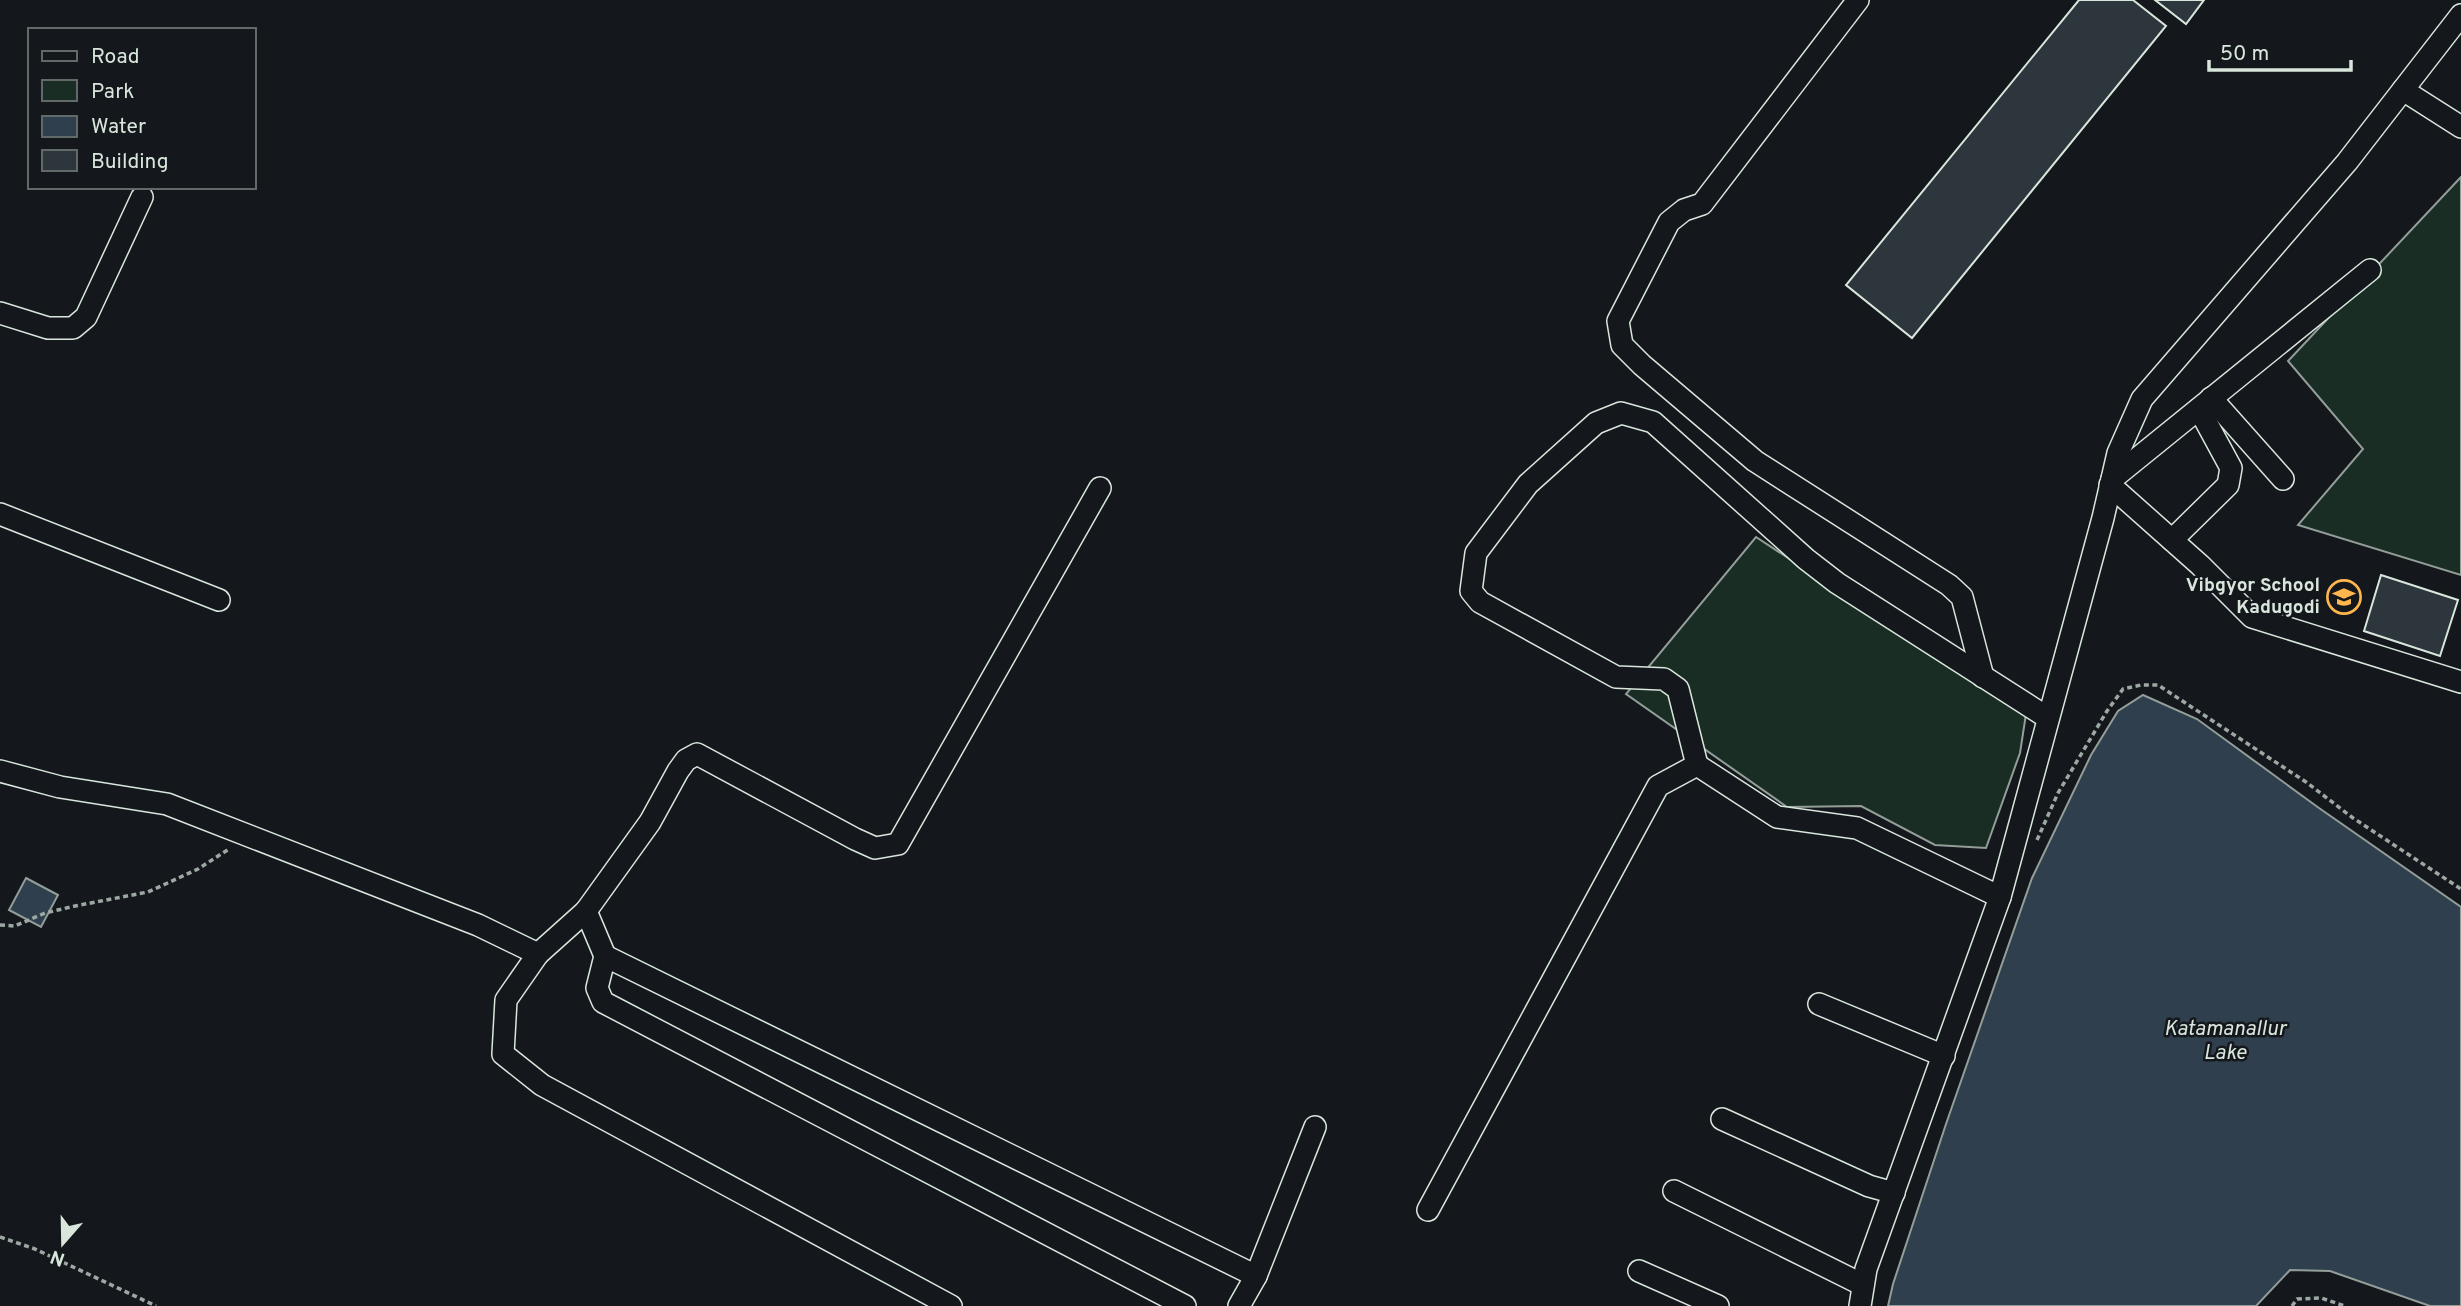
<svg xmlns="http://www.w3.org/2000/svg" width="2461" height="1306" viewBox="0 0 2461 1306" font-family="Overpass,sans-serif">
<style>
.green{fill:#1a2d24;stroke:#939e99;stroke-width:2}
.water{fill:#2f3f4d;stroke:#939e99;stroke-width:2}
.building{fill:#2c363c;stroke:#d8e6dc;stroke-width:2}
.lines{fill:none;stroke-linecap:round;stroke-linejoin:round}
.minor-casing{stroke:#d8e6dc;stroke-width:24}
.path{stroke:#9da8a2;stroke-width:3.5;stroke-dasharray:5 3.5;stroke-linecap:butt}
.minor{stroke:#14181c;stroke-width:21}
.labels{text-anchor:middle;dominant-baseline:central;stroke-width:5;stroke-linejoin:round;paint-order:stroke}
.poi-label{font-size:19px;font-weight:bold;fill:#d8e6dc;stroke:#14181c;text-anchor:end}
.water-label{font-size:21px;font-style:italic;fill:#d8e6dc;stroke:#14181c}
</style>
<rect width="100%" height="100%" fill="#14181c"/>
<g class="green">
<path d="M2461,177V575L2298,525L2363,449L2288,361Z"/>
<path d="M1756,537L2026,714L2020,753L1986,848L1935,845L1861,806L1787,807L1626,694Z"/>
</g>
<g class="water">
<path d="M2143,695L2197,719L2319,808L2461,907V1306H2430L2330,1271L2290,1270L2256,1306H1888L1893,1284L1946,1124L2032,878L2091,755L2118,711Z"/>
<path d="M26,878L58,895L41,927L9,910Z"/>
</g>
<g class="building">
<path d="M2079,0H2133L2166,26L1912,338L1846,285Z"/>
<path d="M2155,0H2204L2186,24Z"/>
<path d="M2381,575L2458,600L2440,656L2364,631Z"/>
</g>
<g class="lines">
<g class="minor-casing">
<g id="minor">
<path d="M1858,0L1702,204L1684,210L1669,222L1618,321L1622,345L1642,365L1755,461L1949,585L1962,597L1983,677"/>
<path d="M2403,90L2461,127"/>
<path d="M0,313L48,328H73L86,317L142,197"/>
<path d="M2211,398L2283,479"/>
<path d="M2112,479L2370,270"/>
<path d="M2110,485L2200,565L2252,617L2461,682"/>
<path d="M0,514L219,600"/>
<path d="M2172,540L2228,485L2231,468L2199,409"/>
<path d="M1697,765L1678,689L1664,679L1616,677L1480,602L1471,591L1476,553L1528,484L1596,423L1621,413L1653,422L1806,559L1837,583L2048,718"/>
<path d="M0,771L60,787L167,804L478,925L538,954L506,1000L503,1054L542,1085L951,1306"/>
<path d="M586,911L605,956L597,988L603,1002L1185,1306"/>
<path d="M538,954L586,911L650,822L678,771L686,760L697,754L855,839L875,848L898,844L1100,488"/>
<path d="M605,956L1256,1276"/>
<path d="M1819,1004L1944,1056"/>
<path d="M1722,1119L1869,1186L1894,1193"/>
<path d="M1674,1191L1863,1285"/>
<path d="M1428,1210L1658,786L1697,765L1777,817L1857,828L2000,897"/>
<path d="M1639,1271L1718,1306"/>
<path d="M1239,1306L1256,1276L1315,1127"/>
<path d="M1860,1306L1866,1269L2000,897L2103,518L2118,453L2142,399L2347,162L2461,15"/>
</g>
</g>
<g class="path">
<path d="M2037,840L2058,793L2107,711L2123,689L2141,685H2158L2306,782L2353,818L2461,889"/>
<path d="M0,925L15,926L45,913L75,906L148,892L198,869L229,849"/>
<path d="M0,1237L35,1249L156,1306"/>
<path d="M2292,1306L2297,1299L2321,1298L2345,1306"/>
</g>
<use href="#minor" class="minor"/>
</g>
<defs>
<g id="school-ring" transform="scale(1.75)"><circle r="9.5" fill="#14181c" stroke="#ffb74d" stroke-width="1.5"/><path d="M0-5L7-2L0 1L-7-2ZM-4 1L0 2.5L4 1V4Q0 6-4 4Z" fill="#ffb74d"/></g>
</defs>
<g fill-rule="evenodd">
<use href="#school-ring" x="2344" y="597"/>
</g>
<g class="labels">
<g class="poi-label">
<text x="2320" y="586">Vibgyor School<tspan x="2320" dy="22">Kadugodi</tspan></text>
</g>
<g class="water-label">
<text x="2225" y="1029">Katamanallur<tspan x="2225" dy="24">Lake</tspan></text>
</g>
</g>
<rect x="28" y="28" width="228" height="161" fill="#14181c" stroke="#626a69" stroke-width="2"/>
<rect x="42" y="51" width="35" height="10" fill="#14181c" stroke="#626a69" stroke-width="2"/>
<text x="91" y="63" font-size="21" fill="#d8e6dc">Road</text>
<rect x="42" y="80" width="35" height="21" fill="#1a2d24" stroke="#626a69" stroke-width="2"/>
<text x="91" y="98" font-size="21" fill="#d8e6dc">Park</text>
<rect x="42" y="116" width="35" height="21" fill="#2f3f4d" stroke="#626a69" stroke-width="2"/>
<text x="91" y="133" font-size="21" fill="#d8e6dc">Water</text>
<rect x="42" y="150" width="35" height="21" fill="#2c363c" stroke="#626a69" stroke-width="2"/>
<text x="91" y="168" font-size="21" fill="#d8e6dc">Building</text>
<g transform="translate(63 1243) rotate(200)" stroke="#14181c" stroke-width="5" paint-order="stroke">
<path d="M0-5L12 26L0 18L-12 26Z" fill="#d8e6dc"/>
<text y="-10" font-size="19" font-weight="bold" text-anchor="middle" fill="#d8e6dc">N</text>
</g>
<path d="M2209 60v10h142v-10" fill="none" stroke="#d8e6dc" stroke-width="3.5"/>
<text x="2220" y="60" font-size="21" fill="#d8e6dc" stroke="#14181c" stroke-width="5" paint-order="stroke">50 m</text>
</svg>
